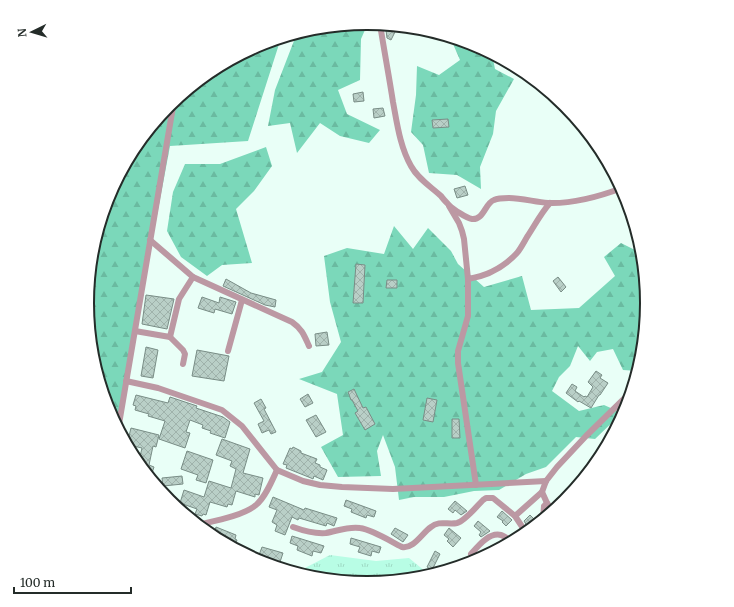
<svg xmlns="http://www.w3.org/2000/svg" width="734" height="607" viewBox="0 0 734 607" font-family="Merriweather,serif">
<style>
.grass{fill:url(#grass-tufts)}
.forest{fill:url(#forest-firs)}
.building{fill:url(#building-cross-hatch);stroke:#798d86}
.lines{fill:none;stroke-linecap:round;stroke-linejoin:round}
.minor{stroke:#bc98a3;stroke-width:6}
.rim{fill:none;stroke:#242c29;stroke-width:2}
</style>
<defs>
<pattern id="grass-tufts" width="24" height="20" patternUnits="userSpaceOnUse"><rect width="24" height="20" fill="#b8fde5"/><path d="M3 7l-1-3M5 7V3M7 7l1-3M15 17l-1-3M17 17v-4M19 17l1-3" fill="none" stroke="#9ed9c4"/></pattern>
<pattern id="forest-firs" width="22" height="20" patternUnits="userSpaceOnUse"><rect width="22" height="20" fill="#7bd8ba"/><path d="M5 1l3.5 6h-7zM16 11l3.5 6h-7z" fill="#6abaa0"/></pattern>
<pattern id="building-cross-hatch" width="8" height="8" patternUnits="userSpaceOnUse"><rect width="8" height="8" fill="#b9cfc7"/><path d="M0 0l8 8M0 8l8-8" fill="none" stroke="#9fb2ab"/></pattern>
</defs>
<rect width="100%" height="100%" fill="#e9fff7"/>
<path class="grass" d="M251,555L301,570L330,555L376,561L409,558L431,576L421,579L367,584L312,579L259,563L250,557Z"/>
<g class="forest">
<path d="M368,23L361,39L360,80L338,90L347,114L380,130L369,143L340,136L320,123L297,153L290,123L268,126L275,90L297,33L313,28Z"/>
<path d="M450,37L475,44L492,54L495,69L514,79L496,111L493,134L480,167L481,189L457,175L429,173L423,145L411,132L416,95L417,66L439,75L460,60Z"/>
<path d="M281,38L248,141L170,146L117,429L108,411L92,358L87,303L92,249L108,196L134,147L169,105L211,70L260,44Z"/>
<path d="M266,147L272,166L254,191L236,209L252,263L222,265L207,276L181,257L167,231L173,192L185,164H220Z"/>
<path d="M394,226L413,249L428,228L451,251L458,264L484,287L522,276L531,310L579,308L615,276L604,257L621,243L635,250L641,244L642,249L647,304L642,358L638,371L623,370L613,349L597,352L590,361L578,346L570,366L559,377L552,391L579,411L604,405L622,413L595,439L576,437L546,467L526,474L499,490L474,491L444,497H414L399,500L395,467L383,435L377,451L381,476L338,477L321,447L343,435L337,394L299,379L322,372L341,342L330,302L324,256L347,248L384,254Z"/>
</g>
<g class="building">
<path d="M388,25L398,26L391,40L387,38L386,30Z"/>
<path d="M363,92L364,101L354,102L353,94Z"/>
<path d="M383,108L385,116L374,118L373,109Z"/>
<path d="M448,119L449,127L433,128L432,120Z"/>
<path d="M465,186L468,195L457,198L454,189Z"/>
<path d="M356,264L365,265L363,303H353Z"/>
<path d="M558,277L566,287L561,292L553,281Z"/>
<path d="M226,279L251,293L276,300L275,307L265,305L223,286Z"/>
<path d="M387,280H397V288H386Z"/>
<path d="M146,295L174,299L167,329L142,324Z"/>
<path d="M202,297L219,303L220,297L236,302L232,314L215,309L214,313L198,308Z"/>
<path d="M327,332L329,345L316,346L315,334Z"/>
<path d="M146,347L158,350L153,378L141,376Z"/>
<path d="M197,350L229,356L224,381L192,376Z"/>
<path d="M596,371L602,375L600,378L608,383L600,395H599L591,408L579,401L578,402L566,393L572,384L577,387L575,391L584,397L585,396L587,397L593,387L588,382Z"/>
<path d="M354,389L363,408L366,407L375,424L365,430L355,413L358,411L352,400H351L348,392Z"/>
<path d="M308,394L313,403L305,407L300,399Z"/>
<path d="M136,395L168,403L170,397L197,406L196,408L223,417L230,422L225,438L210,433L211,431L202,428L203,425L190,420L186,432L190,433L185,448L159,439L165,421L148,416L149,414L135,410L136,406L133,405Z"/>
<path d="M427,398L437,400L433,422L423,420Z"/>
<path d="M261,399L266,408L264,409L276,432L271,434L269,430L262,433L258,424L264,421L254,403Z"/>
<path d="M316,415L326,432L316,437L306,420Z"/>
<path d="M452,419H459L460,438H452Z"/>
<path d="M131,428L159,435L156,447L153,446L149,465L154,467L150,479L138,465L142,448L129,445L130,441L128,440Z"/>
<path d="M222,439L250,449L243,473L263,478L259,495L255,494V497L236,491L232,505L228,504L227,507L210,502L206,515L203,514L202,516L195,514L197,509L180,503L184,490L204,497L209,481L231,488L236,469L230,466L232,461L216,455Z"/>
<path d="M293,447L301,451V453L317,459L315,463L320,465V467L327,470L323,480L314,476L313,479L311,478L286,468L287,465L283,464L290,448L292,449Z"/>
<path d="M187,451L213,460L206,483L196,480L198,475L181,469Z"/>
<path d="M182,476L183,484L163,486L162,478Z"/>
<path d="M273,497L304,510L305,508L337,518L334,526L327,523L326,526L299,518L298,520L292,517L285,535L275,531L277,525L272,522L277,510L269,507Z"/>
<path d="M346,500L376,511L374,517L367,515L366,518L351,512L352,509L344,506Z"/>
<path d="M455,501L467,511L461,515L455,510L453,513L448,509Z"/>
<path d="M502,511L512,520L506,526L502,522L503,521L497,517Z"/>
<path d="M530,515L539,524L530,531L524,521Z"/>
<path d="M478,521L490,531L481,537L479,535L481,532L474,526Z"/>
<path d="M216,527L236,535L235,539L237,540L235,547L224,544L209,535L211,529L215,530Z"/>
<path d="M395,528L408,535L403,542L391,534Z"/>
<path d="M449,528L461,538L453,547L447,541L449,539L444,535Z"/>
<path d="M292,536L324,546L321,553L313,551L312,556L297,550L298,546L290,543Z"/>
<path d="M351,538L381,547L379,553L372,551L371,556L358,552L360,547L350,544Z"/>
<path d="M262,547L283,553L280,562L271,559V561L263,559V556L259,555Z"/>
<path d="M435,551L440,554L432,570L427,567Z"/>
</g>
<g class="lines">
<g class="minor">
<path d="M380,24C384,50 389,76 393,102C397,123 400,147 411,166C418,179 430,186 441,196C443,199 446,202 449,205C453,209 466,218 472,219C484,220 485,203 494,200C498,198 505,198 509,198C522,198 535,202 548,203C574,204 598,197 622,188"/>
<path d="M449,206L459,223L462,231L464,239L468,279V316L458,351V363L476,485"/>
<path d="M193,277L292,322C302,329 304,335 309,346"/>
<path d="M468,279C487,276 504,267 517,253C521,248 524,242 527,237C535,225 541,213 550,203"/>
<path d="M135,331L170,337L179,299L193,277L150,240"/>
<path d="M170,337L183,350L185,354L183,364"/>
<path d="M228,351L242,300"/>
<path d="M126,381L158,388L222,410L242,426L277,470"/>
<path d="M118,430L174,101"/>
<path d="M553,512L547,503L542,492L546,481L557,467L586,436L633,390"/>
<path d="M515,516L527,534"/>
<path d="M543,520L544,506L547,503"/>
<path d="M197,525C214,521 243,516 256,505C265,498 272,481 277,470L303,481L320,485L342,487L393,489L546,481"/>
<path d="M293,527C304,531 314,534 326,533C337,531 349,526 360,528C373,530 390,541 402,547C414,549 422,533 431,527C439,520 448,525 457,523C465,521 477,506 483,500L486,498H493L515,516L542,492"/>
<path d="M471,554C478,546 489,532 501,535C505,536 509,540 512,543"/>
</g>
</g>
<path d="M0 0H734V607H0ZM94 303a273 273 0 1 1 546 0a273 273 0 1 1-546 0Z" fill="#fff" fill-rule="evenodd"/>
<path class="rim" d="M94 303a273 273 0 1 1 546 0a273 273 0 1 1-546 0Z"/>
<g transform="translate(32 32) rotate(265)" stroke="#ffffff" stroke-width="3" paint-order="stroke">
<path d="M0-3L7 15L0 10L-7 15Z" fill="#242c29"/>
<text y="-6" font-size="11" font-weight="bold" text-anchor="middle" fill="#242c29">N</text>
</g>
<path d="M14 587v6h117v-6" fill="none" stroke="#242c29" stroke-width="2"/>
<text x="20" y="587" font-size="12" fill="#242c29" stroke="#ffffff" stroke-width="3" paint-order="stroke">100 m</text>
</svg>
